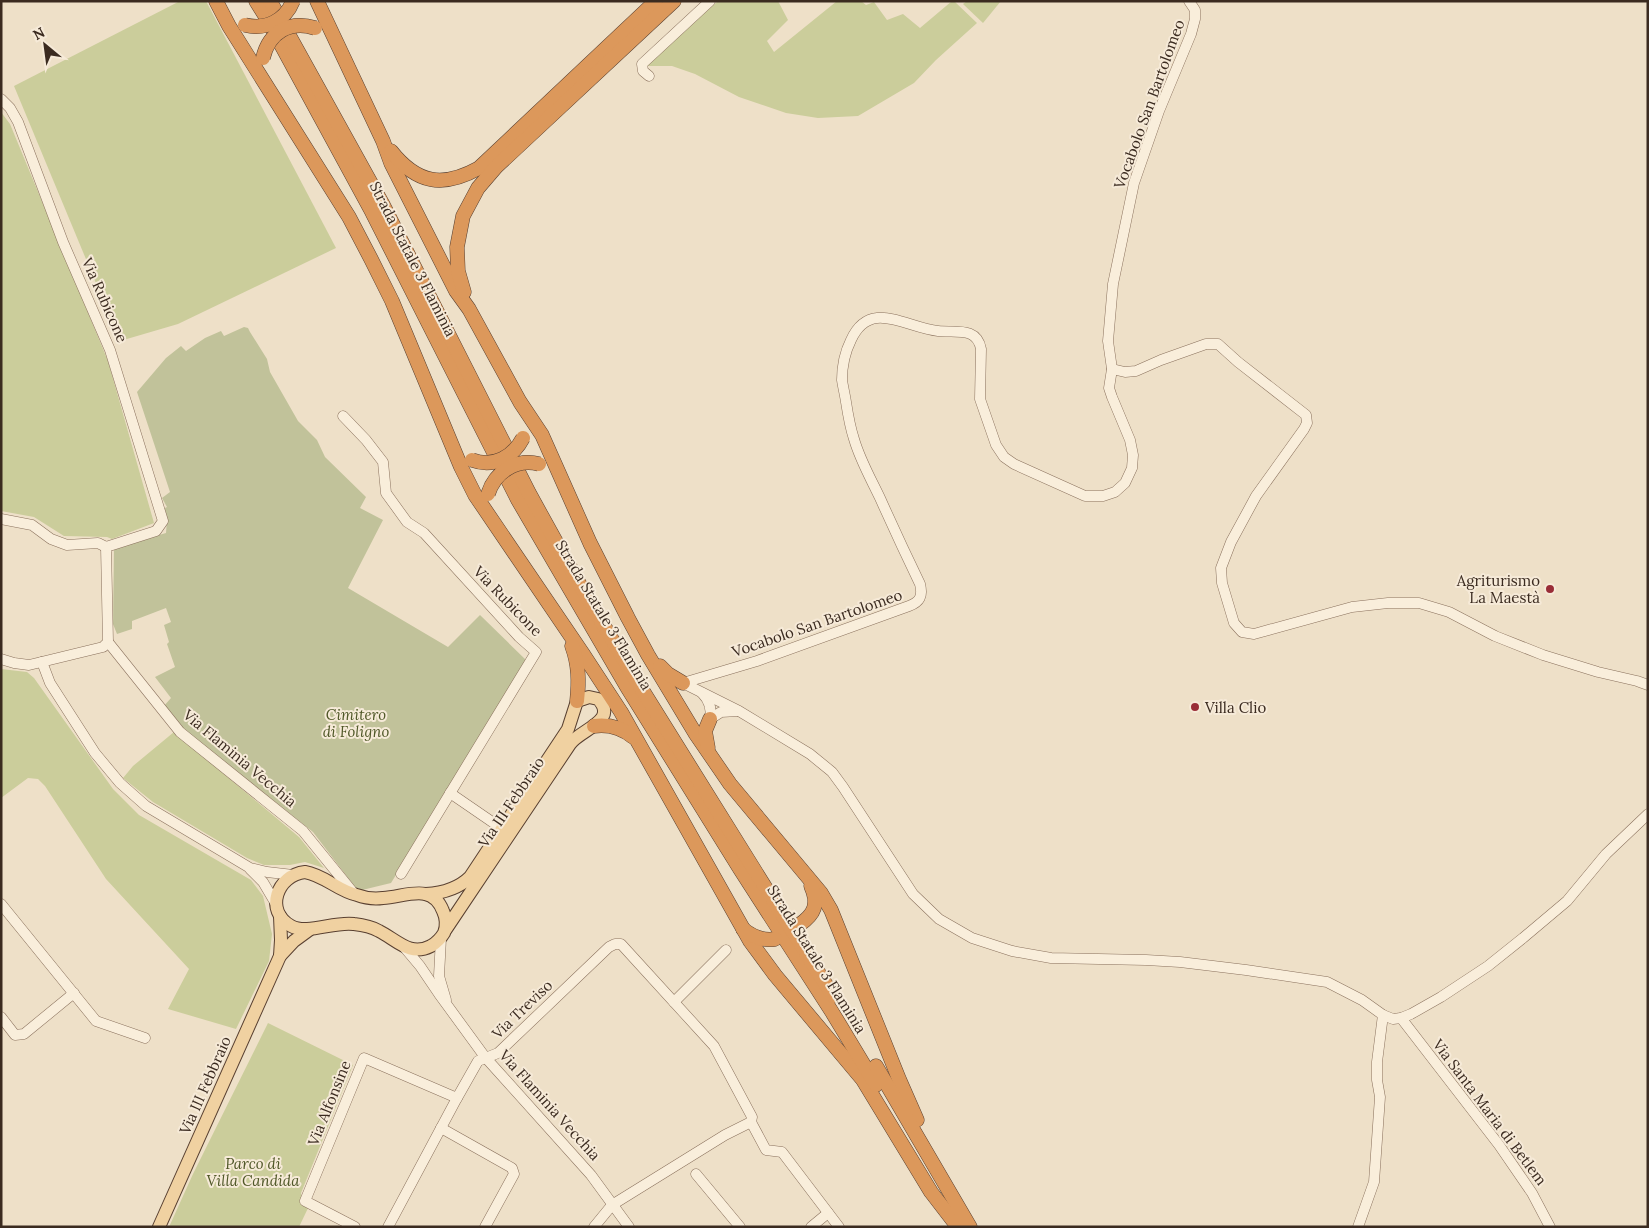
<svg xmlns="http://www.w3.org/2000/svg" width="1649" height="1228" viewBox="0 0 1649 1228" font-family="Lora,serif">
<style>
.green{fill:#cbcd9b}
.cemetery{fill:#c1c29a}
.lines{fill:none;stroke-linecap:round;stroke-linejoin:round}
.minor-casing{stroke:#8a715d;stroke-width:11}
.major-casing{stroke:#594031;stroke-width:14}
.highway-casing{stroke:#594031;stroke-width:15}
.minor{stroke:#f9eedb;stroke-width:10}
.major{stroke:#f0d1a1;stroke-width:12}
.highway{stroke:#dc985b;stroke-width:14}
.highway-bridge-casing{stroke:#594031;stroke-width:15;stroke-linecap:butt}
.highway-bridge{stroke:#dc985b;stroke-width:14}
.poi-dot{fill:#992d37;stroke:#f6ead8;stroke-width:2}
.labels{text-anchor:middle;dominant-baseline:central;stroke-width:4;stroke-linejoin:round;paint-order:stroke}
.street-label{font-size:15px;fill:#3b2b20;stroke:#f6ead8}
.poi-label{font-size:15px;fill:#3b2b20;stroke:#f6ead8;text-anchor:end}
.park-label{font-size:15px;font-style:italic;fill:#4f5727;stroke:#f6ead8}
</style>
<rect width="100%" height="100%" fill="#eee0c8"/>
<g class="green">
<path d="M180,1H206L336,248L178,324L120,341L14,86Z"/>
<path d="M718,1H778L788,20L767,41L774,52L837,1H861L866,5L874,2L887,20L903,14L920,28L952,1H954L977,23L936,60L914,83L858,116L818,118L786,113L739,97L695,74L672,66H644Z"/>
<path d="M967,1H1001L983,23L963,4Z"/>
<path d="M1,112L10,124L108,361L154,523L112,539L107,537L64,536L34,517L1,511Z"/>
<path d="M1,669L27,672L34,678L113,789L139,815L251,880L263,896L272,934L269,961L236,1029L168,1009L189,969L106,879L45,786L38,779L28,778L1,798Z"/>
<path d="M174,732L299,837L324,868L305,862L290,865H264L247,858L153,802L123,778L133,766Z"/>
<path d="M268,1023L353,1065L301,1193L303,1202L309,1206L299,1227H169L193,1174Z"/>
</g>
<path class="cemetery" d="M244,327L248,328L250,332L267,359L270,372L298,421L317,440L325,457L366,497L360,508L383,520L348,588L448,647L480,615L527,661L391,883L358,891L313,832L174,721L163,707L171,698L155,677L175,667L167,644L169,642L164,625L171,622L166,608L132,621V629L117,634L113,624L114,548L166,533L167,520L163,509L167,507L162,498L170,492L137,392L166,358L181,346L186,351L205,338L221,331L224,336Z"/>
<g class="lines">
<g class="minor-casing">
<g id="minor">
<path d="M649,76L643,71L642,64L710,1"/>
<path d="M1,99L10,108L18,122L63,242L110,350L163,521L156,531L106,547L108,642L103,647L29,665L14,663L1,659"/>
<path d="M1112,369L1125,372L1136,371L1161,360L1206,344H1218L1238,362L1306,415L1307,423L1304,429L1256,496L1231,542L1221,568L1222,583L1234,623L1242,632L1254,634L1352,607L1388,603H1419L1449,612L1495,636L1543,655L1598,672L1637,681L1648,685"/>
<path d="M343,416L366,440L383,462L386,493L407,522L424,533L519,637L536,652L401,874"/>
<path d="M1,519L32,525L51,539L67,545L98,543L106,547"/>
<path d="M108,642L180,732L303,831L355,895"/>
<path d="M42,662L50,683L95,753L120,783L146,806L250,868L267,872L293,875"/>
<path d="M683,683L757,661L909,606C920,602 923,596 920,584C906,555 893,527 880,498C871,479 860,460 854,439C850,427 848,415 846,402C845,395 843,387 842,380C842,366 845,352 851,340C870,298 906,328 938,331C955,333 977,326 981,349L980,399L996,445L1004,457L1014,464L1085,496H1103L1115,492L1125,483L1132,468L1133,455L1130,440L1112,397L1109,388L1112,369L1108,341L1113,284L1134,183L1159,111L1191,34L1195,19V10L1189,1"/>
<path d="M683,683L739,711L810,754L832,772L843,787L913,894L939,919L972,938L1012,951L1051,958L1146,960L1180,962L1246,970L1327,982L1362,1000L1383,1015L1393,1019L1401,1018L1411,1014L1441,997L1488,966L1523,938L1567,901L1606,854L1648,814"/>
<path d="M702,693C709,700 712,709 710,719"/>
<path d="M710,719L721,712L738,711"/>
<path d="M450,793L501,828"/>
<path d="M250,869L263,882L276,904"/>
<path d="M1,904L96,1021L145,1038"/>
<path d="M441,938L439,976L446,1000"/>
<path d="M404,947L420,966L439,994L485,1057L591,1175L629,1227"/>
<path d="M674,1002L726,950"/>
<path d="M1,1017L15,1035L24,1034L74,993"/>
<path d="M1401,1018L1499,1145L1532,1193L1550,1227"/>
<path d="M751,1122L766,1150L782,1152L839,1227"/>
<path d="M441,1128L512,1168L514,1174L485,1227"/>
<path d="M696,1174L740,1227"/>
<path d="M355,1227L305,1201L364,1058L457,1098"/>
<path d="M388,1227L457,1098L478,1061L498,1053L609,947L615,944H621L714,1046L752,1117L751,1122L725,1135L612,1205L594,1227"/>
<path d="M811,1227L828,1213"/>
<path d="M1358,1227L1374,1182L1380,1097L1377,1080V1062L1383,1015"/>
</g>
</g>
<g class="major-casing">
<g id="major">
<path d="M305,872C324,875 338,891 357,895C365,898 375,899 383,898C405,897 432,882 443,911C446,917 447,926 444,933C441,938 436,943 431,946C410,957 397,940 379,931C372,927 363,925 354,924C334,921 307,935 291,926C264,911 277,875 305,872Z"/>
<path d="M426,894C443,893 458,889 470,877L568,729L577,701L589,697L598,699C619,721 581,729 570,744L446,929"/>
<path d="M280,956L281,940L280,916"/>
<path d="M159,1227L280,956L294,941L309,930"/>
</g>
</g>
<g class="highway-casing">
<g id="highway">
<path d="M216,1L229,26L349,217L371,259L392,301L461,467L475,495L583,654L621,712L750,941L775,975L863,1080L931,1192L958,1227"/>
<path d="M256,1L266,17L372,212L518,500L627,687L740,869L832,1012L876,1085"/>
<path d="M270,1L383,205L529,493L581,587L636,680L833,996"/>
<path d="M317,1L383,141L391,163L456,291L469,309L520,402L542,435L590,543L628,618L648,655L695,733L730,784L821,893L831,910L899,1079L917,1120"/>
<path d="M391,151C417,184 443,188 479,168L656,1"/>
<path d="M464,292L458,271L457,247L463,216L478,188L496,167L674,1"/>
<path d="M572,646C579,665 579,682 577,701"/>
<path d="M660,666L668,674L683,683"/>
<path d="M594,726C609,724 622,728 633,737"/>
<path d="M708,748L705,731L710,719"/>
<path d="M799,925C815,914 819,904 811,886"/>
<path d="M743,929C753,937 763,941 775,939"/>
<path d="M876,1066L970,1227"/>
</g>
</g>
<use href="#minor" class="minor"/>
<use href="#major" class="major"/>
<use href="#highway" class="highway"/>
<g class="highway-bridge-casing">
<g id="highway-bridge">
<path d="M245,25C266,30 285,21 293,1"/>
<path d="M263,58C269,32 290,20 315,28"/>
<path d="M472,460C494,468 513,457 523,438"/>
<path d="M488,494C495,472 516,458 539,464"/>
</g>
</g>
<use href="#highway-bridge" class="highway-bridge"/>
</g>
<g class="poi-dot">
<circle cx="1550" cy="589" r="5"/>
<circle cx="1195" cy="707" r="5"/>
</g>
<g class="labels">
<g class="street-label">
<text transform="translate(1149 104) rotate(-70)">Vocabolo San Bartolomeo</text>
<text transform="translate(413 259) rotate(63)">Strada Statale 3 Flaminia</text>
<text transform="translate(105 300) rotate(66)">Via Rubicone</text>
<text transform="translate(508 601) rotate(46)">Via Rubicone</text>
<text transform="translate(604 615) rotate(59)">Strada Statale 3 Flaminia</text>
<text transform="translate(817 623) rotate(-19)">Vocabolo San Bartolomeo</text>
<text transform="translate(240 758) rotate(40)">Via Flaminia Vecchia</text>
<text transform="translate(511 802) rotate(-56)">Via III Febbraio</text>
<text transform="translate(817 959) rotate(58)">Strada Statale 3 Flaminia</text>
<text transform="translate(522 1009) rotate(-44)">Via Treviso</text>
<text transform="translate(205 1085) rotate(-66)">Via III Febbraio</text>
<text transform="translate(329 1103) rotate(-68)">Via Alfonsine</text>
<text transform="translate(550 1105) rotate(48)">Via Flaminia Vecchia</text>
<text transform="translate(1490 1112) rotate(53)">Via Santa Maria di Betlem</text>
</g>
<g class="poi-label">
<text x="1540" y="580">Agriturismo<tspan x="1540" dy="17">La Maestà</tspan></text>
<text x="1205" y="707" text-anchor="start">Villa Clio</text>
</g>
<g class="park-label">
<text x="356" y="714">Cimitero<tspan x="356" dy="17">di Foligno</tspan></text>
<text x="253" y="1163">Parco di<tspan x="253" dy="17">Villa Candida</tspan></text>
</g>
</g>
<rect width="1649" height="1228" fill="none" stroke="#3b2b20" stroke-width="5"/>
<g transform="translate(45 45) rotate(331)" stroke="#f6ead8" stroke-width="4" paint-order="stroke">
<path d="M0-4L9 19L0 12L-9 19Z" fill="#3b2b20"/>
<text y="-8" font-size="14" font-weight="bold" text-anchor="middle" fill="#3b2b20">N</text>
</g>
</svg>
